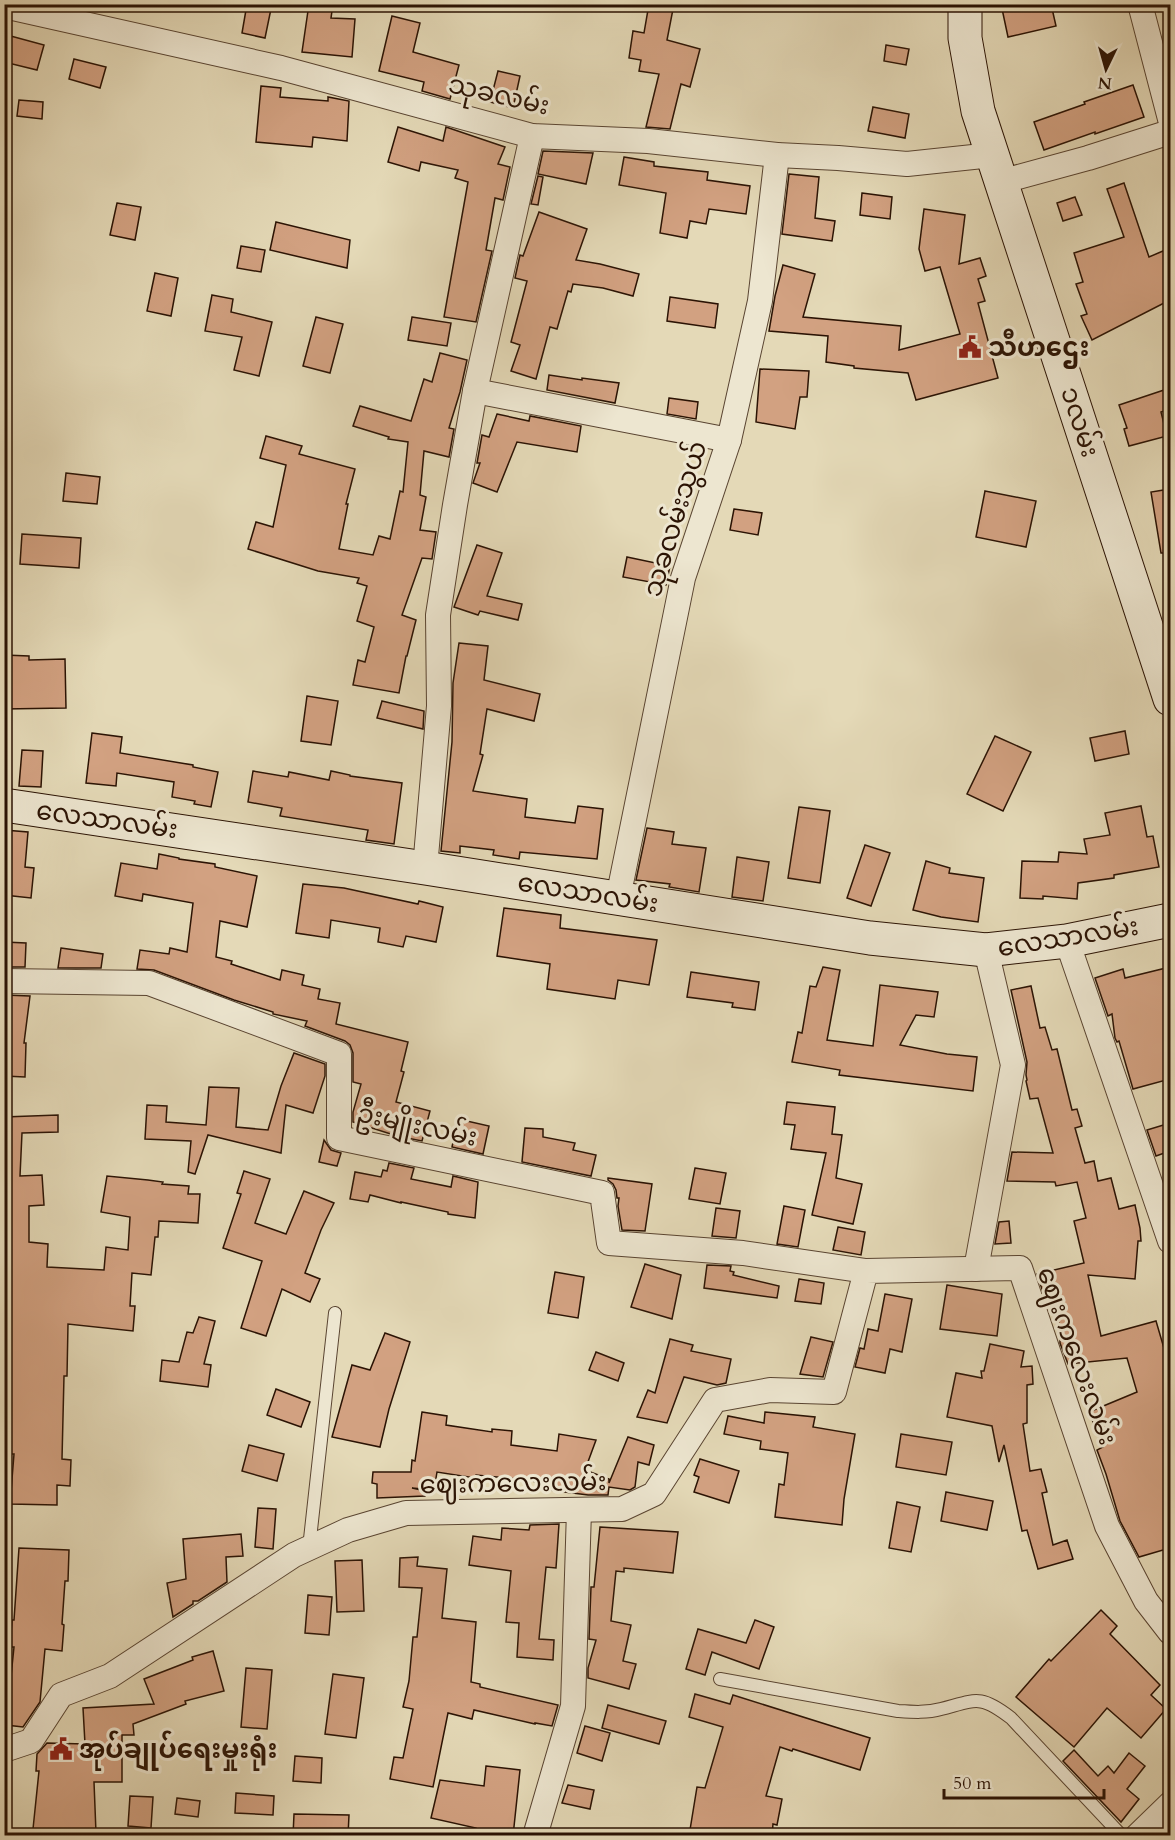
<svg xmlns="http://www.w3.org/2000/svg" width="1175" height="1840" viewBox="0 0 1175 1840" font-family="Cardo,'Noto Sans Myanmar',serif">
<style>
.building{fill:#d2a181;stroke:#2b1304;stroke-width:1.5}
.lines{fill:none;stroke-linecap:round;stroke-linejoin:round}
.lane-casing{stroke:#594431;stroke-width:14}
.street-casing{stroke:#594431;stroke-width:26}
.secondary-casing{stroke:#2b1304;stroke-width:35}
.lane{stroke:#ede6d0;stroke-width:12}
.street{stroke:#ede6d0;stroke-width:24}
.secondary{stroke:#ede6d0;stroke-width:33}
.labels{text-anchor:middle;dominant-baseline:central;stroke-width:6;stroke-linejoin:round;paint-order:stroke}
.street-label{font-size:26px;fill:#2b1304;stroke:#ede6d0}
.poi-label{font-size:26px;font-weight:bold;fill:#2b1304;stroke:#ede6d0;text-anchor:start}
</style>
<rect width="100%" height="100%" fill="#e4d9b7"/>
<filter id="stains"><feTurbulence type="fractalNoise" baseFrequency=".00333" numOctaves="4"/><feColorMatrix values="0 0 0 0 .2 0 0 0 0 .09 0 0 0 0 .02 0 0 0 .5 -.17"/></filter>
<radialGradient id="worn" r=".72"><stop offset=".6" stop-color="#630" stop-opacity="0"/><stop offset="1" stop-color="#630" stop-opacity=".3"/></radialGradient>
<g class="building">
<path d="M247,4H272L265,38L242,33Z"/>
<path d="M309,4H333L331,18L355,19L352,57L302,52Z"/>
<path d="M649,4H674L667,40L700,49L690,87L681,84L670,129L646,127L659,74L639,71L641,60L629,58L633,31L644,33Z"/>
<path d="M1001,4H1051L1056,26L1008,37Z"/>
<path d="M392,16L420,23L413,52L459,65L450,99L422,91L424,82L379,71Z"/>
<path d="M7,35L44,45L37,70L4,62V44Z"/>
<path d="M886,45L909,49L906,65L884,61Z"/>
<path d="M74,59L106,67L100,88L69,79Z"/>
<path d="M498,71L520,76L513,108L490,102Z"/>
<path d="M1133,85L1144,117L1095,134V132L1044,150L1034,122L1085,104L1084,102Z"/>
<path d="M261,86L281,88L280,97L328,101V97L349,101L347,141L313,137L312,147L256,142Z"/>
<path d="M19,100L43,102L42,119L17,116Z"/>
<path d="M873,107L909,114L905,138L868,131Z"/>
<path d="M398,127L443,141L446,127L505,147L498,164L510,167L503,200L495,198L486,250L492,251L476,322L444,317L468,182L455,178L458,170L421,162L419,171L388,162Z"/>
<path d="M543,151L593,153L586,184L538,174Z"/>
<path d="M624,157L654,162V166L708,172L707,180L750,186L746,214L709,209L706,224L690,221L687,238L660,233L666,193L619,185Z"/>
<path d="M789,174L819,177L815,218L835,221L832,241L782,234Z"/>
<path d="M538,176L543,177L538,205L531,204Z"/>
<path d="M1124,183L1149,257L1170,248V300L1092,340L1081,316L1087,314L1076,284L1083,282L1074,253L1124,237L1107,189Z"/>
<path d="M862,193L892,197L890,219L860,215Z"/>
<path d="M1075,197L1082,215L1063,221L1057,203Z"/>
<path d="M117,203L141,207L135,240L110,235Z"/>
<path d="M924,209L965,215L959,264L980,258L986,276L978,279L985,301L978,303L998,378L916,400L908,373L854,368V366L826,362L828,336L769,331L775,296L783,265L815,274L803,317L901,326L899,350L960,334L940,267L925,271L919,249Z"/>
<path d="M539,212L587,229L576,260L600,264L639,274L633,296L603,288L573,284L571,292L568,291L557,329L550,327L536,379L511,371L520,345L511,342L527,281L515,278L520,255L523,256Z"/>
<path d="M276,222L350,240L347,268L270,250Z"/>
<path d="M241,246L265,250L261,272L237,268Z"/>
<path d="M155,273L178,278L171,316L147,311Z"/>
<path d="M212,295L233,299L231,312L272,322L259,376L234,370L242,337L205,331Z"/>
<path d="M670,297L718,304L715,328L667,321Z"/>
<path d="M316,317L343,324L330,373L303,366Z"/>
<path d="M412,317L451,323L447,346L408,340Z"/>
<path d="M440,353L467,360L460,392L449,428L454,429L449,457L424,451L420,495L426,497L420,530L436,532L432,559L422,558L402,615L416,620L407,656H406L399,693L353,685L358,660L365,662L374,627L357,621L367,586L357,583L359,578L318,571L248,549L256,522L273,527L286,465L260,458L266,436L302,446L299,454L355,469L346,504H348L339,549L373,555L379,536L390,539L400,491L403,492L408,442L388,439L389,437L353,426L360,406L411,421L424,379L432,382Z"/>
<path d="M760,369L809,371L807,397H800L795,429L756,422Z"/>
<path d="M549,375L582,380V378L619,383L615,403L547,390Z"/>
<path d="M1164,390L1170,409L1161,412L1167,436L1129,446L1124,429L1127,428L1119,405Z"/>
<path d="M669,398L698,402L696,419L667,414Z"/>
<path d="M497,414L529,421L530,416L581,426L577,452L517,442L497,492L473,483L480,463H477L482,435L489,437Z"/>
<path d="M66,473L100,477L97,504L63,501Z"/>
<path d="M1170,489V553H1161L1151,492Z"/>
<path d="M985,491L1036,501L1026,547L976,537Z"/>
<path d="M734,509L762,513L758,535L730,530Z"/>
<path d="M22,534L81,538L79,568L20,564Z"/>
<path d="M477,545L502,553L487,596L522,604L518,620L480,611L478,615L454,607Z"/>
<path d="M627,557L670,566L666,585L623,577Z"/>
<path d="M459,643L488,646L484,680L540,694L534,721L487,709L480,754L483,755L473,791L527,799L525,817L575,823L578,806L603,809L597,859L520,852L519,859L493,855L494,850L460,846V853L441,851L452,742L453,683Z"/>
<path d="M4,655L29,656V660L65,659L66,708L4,709Z"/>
<path d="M307,696L338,701L331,745L301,741Z"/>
<path d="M382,701L424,711L423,729L377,718Z"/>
<path d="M1125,731L1129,754L1095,761L1090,738Z"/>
<path d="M92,733L122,737L120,753L193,765V767L218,772L211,807L194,804L195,801L172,797L174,782L117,773L116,786L86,783Z"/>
<path d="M995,736L1031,752L1003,811L967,794Z"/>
<path d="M22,750L43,751L41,787L19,786Z"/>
<path d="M253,771L288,777L289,772L329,780L331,771L350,775V776L402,783L394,844L366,840L368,830L280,816L282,808L248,802Z"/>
<path d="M1141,806L1147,837L1153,836L1159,867L1114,875V878L1078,883L1077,899L1043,896V899L1020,898L1022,861L1058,862L1059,852L1087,854L1084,839L1110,835L1105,813Z"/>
<path d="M799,807L830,811L820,883L788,878Z"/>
<path d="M647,828L674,832L672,844L706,848L699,892L669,887L670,884L636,880Z"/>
<path d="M4,830L28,832L25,867L34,868L31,898L4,895Z"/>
<path d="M865,845L890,853L871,906L847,898Z"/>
<path d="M159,854L179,858V859L215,864V867L257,876L247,927L220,921L216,957L232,961L231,964L280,980L282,970L304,975L302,985L320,989L318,999L340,1003L336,1024L408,1042L401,1071L404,1072L396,1102L430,1111L422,1141L397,1136L353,1122V1112L361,1084L353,1082V1053L350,1045L345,1041L305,1026L307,1021L273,1014V1012L234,1000L154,970L137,969L140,950L169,954L170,948L187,952L193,903L143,894L142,901L115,896L121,863L157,869Z"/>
<path d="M737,857L769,862L763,901L732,897Z"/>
<path d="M926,861L950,868L949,873L984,878L978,922L941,917L913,910Z"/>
<path d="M303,884L344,888L418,904L419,901L443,907L436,942L406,936L403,947L378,942L380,928L331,920L329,938L296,933Z"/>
<path d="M504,908L561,915L560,928L657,940L649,985L618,980L615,999L547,989L550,964L497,956Z"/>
<path d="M4,942L26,943L25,967H4Z"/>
<path d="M61,948L103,954L101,968H58Z"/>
<path d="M823,967L840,970L827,1040L873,1046L880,985L938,992L934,1017L916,1015L900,1045L947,1054L977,1057L973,1091L839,1075L840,1070L792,1062L798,1032L802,1033L810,986L816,987Z"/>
<path d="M1170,967V1031L1165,1032L1170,1052V1079L1133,1089L1119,1041L1117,1042L1115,1038L1112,1014L1108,1016L1095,978L1123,969L1125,978Z"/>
<path d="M691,972L759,982L755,1010L732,1007L733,1003L687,997Z"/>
<path d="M1031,986L1040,1028L1045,1027L1052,1050L1057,1049L1072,1110L1077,1109L1082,1126L1075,1128L1085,1163L1094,1161L1098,1181L1111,1178L1119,1209L1135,1205L1140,1228L1141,1241H1138L1135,1279L1088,1275L1101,1336L1156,1321L1168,1362L1170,1361V1548L1139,1557L1120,1521L1106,1474L1097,1450L1103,1447L1089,1412L1137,1392L1127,1358L1068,1364L1060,1343V1338H1062L1053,1296L1045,1298L1037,1274L1084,1263L1074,1221L1086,1218L1077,1182L1056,1186L1055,1182L1007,1181L1012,1152L1053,1153L1038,1098L1030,1099L1026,1081L1027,1080L1026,1075L1027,1062L1011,990Z"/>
<path d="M4,995L30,996L24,1043H26L25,1077L4,1076Z"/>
<path d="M294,1053L325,1064V1076L313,1113L286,1105L281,1153L208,1135L195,1174L188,1172L191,1141L145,1139L147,1105L167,1106L166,1122L206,1125L209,1087L239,1088L236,1127L268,1130L281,1086Z"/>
<path d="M787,1102L835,1107L832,1134L842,1135L836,1178L862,1184L853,1224L812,1215L826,1153L791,1149L795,1125L784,1124Z"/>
<path d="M58,1115V1132L22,1133L20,1176L42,1175L44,1205L29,1206V1242L48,1244L47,1267L104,1270L106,1247L128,1250L130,1217L101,1212L107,1176L148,1180L163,1182L162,1184L189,1186L188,1194H200L198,1223L159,1221L158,1237H155L151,1275L132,1273L130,1306H135L133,1331L68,1324L67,1376H64L62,1459L71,1460L70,1486L57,1485V1505L10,1504L14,1454H8L11,1376L4,1375V1117Z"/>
<path d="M458,1119L489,1126L483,1154L452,1147Z"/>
<path d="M1170,1123V1151L1156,1156L1147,1130Z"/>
<path d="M525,1128L543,1129V1137L575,1143L573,1150L596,1155L591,1176L522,1162Z"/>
<path d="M324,1140L331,1150L341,1153L337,1166L319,1162Z"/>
<path d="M389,1163L414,1168L411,1179L451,1187L453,1176L478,1182L475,1218L448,1214V1212L401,1202V1203L370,1195L368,1202L350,1199L355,1172L381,1177L383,1170L387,1171Z"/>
<path d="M695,1168L726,1173L720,1204L689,1199Z"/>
<path d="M244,1171L270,1179L255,1223L286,1234L304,1191L334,1203L321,1230L305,1273L320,1279L310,1302L282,1289L266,1336L241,1328L262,1261L223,1248L241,1194L237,1193Z"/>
<path d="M608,1178L652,1184L645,1231L622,1230L618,1206L619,1198H617L616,1190L613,1184L608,1180Z"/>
<path d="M784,1206L805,1210L798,1247L777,1244Z"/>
<path d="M716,1208L740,1211L736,1238L712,1236Z"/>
<path d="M1009,1221L1011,1243L995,1244L999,1222Z"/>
<path d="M838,1227L865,1232L861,1255L833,1250Z"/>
<path d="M645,1264L681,1275L672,1319L631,1307Z"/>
<path d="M707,1265L731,1266L730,1271L734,1272L733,1275L779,1286L777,1298L704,1288Z"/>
<path d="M555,1272L584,1277L578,1318L548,1313Z"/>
<path d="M799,1279L824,1283L821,1304L795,1301Z"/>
<path d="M947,1285L1002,1294L997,1336L940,1329Z"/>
<path d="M885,1294L912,1299L902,1352L890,1349L885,1373L855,1367L860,1348L864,1349L868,1329L878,1331Z"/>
<path d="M199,1317L215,1321L204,1364L211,1365L208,1387L160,1381L162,1360L179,1362L187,1332L193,1333Z"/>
<path d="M385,1333L410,1342L389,1409L380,1447L332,1437L352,1365L370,1370Z"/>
<path d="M811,1337L833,1342L823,1377L800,1374Z"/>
<path d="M670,1339L693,1345L691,1351L731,1359L726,1383L717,1385L684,1377L667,1423L637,1417L648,1390L655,1393Z"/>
<path d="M990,1344L1024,1351L1021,1367L1032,1366L1033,1384L1027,1385V1423L1023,1424L1030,1471L1041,1469L1047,1492L1042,1493L1053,1545L1067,1540L1073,1559L1038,1569L1027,1530L1022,1531L1004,1445L999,1462L992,1426L947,1417L956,1373L982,1378L981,1371H984Z"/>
<path d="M596,1352L624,1363L618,1381L589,1370Z"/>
<path d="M276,1389L310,1402L301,1427L267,1415Z"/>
<path d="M422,1412L447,1416L446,1425L492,1432V1429L512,1431L511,1445L557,1451L559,1434L596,1440L585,1470L609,1479V1483L628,1437L654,1445L649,1465L638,1462L635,1487L630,1490L609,1487L608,1495H588L550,1490L551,1484L518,1479L476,1475L475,1478L437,1472L434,1490L412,1488L426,1491L425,1496L377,1498V1484L372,1483L373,1472H411L412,1460L415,1461Z"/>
<path d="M765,1412L815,1417L813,1427L855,1434L844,1499L842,1525L775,1517L779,1484L784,1485L788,1453L760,1449L761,1441L724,1434L728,1416L764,1423Z"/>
<path d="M901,1434L952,1442L946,1475L896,1467Z"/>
<path d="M249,1445L284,1454L277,1481L242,1471Z"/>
<path d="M700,1459L739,1471L729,1503L694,1492L699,1477L694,1475Z"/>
<path d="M946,1492L993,1501L987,1530L941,1521Z"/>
<path d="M897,1502L920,1507L911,1552L889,1548Z"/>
<path d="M258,1508L276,1509L273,1549L255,1547Z"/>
<path d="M559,1524L556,1568L546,1567L539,1639L554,1640L553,1660L517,1657L519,1623L506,1622L511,1571L469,1565L473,1536L501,1540L502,1528L529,1530L530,1525Z"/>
<path d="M600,1527L678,1532L673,1573L624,1568V1572L616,1571L611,1621L631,1625L623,1661L636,1664L629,1689L588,1678V1668L596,1640L589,1639L591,1587H594Z"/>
<path d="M241,1534L243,1556L226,1557L227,1582L198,1601H193V1604L173,1617L167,1583L186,1579L183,1539Z"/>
<path d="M19,1548L69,1550L68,1581H65L62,1624L64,1625L62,1651L45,1649L40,1702L23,1727L6,1725L14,1647H10L12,1620H14Z"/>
<path d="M418,1557L417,1566L447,1569L442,1618L476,1622L471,1682L480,1684V1687L558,1705L552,1726L535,1723V1724L474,1710L472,1719L448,1713L433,1787L390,1779L394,1757L403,1758L413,1709L403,1707L409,1681L413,1637H417L422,1588L399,1587L400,1558Z"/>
<path d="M362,1560L364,1611L337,1612L335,1561Z"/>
<path d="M308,1595L332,1597L329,1635L305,1633Z"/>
<path d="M1101,1610L1117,1626L1110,1634L1160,1685L1151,1695L1166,1709L1141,1738L1107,1708L1074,1747L1016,1697L1049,1659L1051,1661Z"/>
<path d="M755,1620L774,1627L759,1669L712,1652L705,1675L686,1669L698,1629L746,1643Z"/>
<path d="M213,1651L224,1691L185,1701L186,1704L133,1724L134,1735H122V1782H94L96,1833L77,1834L33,1829L39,1771H36L37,1754L47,1743L85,1744L83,1708L154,1704L144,1679L193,1660L192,1657Z"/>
<path d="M246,1668L272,1670L267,1729L241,1727Z"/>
<path d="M333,1674L364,1678L356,1738L325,1734Z"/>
<path d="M695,1694L730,1704L733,1695L870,1738L860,1770L793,1749L792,1751L780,1747L766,1796L782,1799L777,1825L773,1824L772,1836H689L697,1787L705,1788L723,1727L689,1717Z"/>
<path d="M608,1705L666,1721L659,1744L602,1728Z"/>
<path d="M585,1726L610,1733L602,1761L577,1753Z"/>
<path d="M1074,1750L1098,1776L1108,1766L1114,1773L1129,1753L1145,1766L1127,1789L1139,1799L1121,1822L1063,1761Z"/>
<path d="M295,1756L322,1758L321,1783L293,1781Z"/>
<path d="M486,1766L520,1770L513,1836L476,1833V1828L431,1818L440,1780L484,1786Z"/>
<path d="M568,1785L594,1790L590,1809L562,1803Z"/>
<path d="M236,1793L274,1796L273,1815L235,1813Z"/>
<path d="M130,1796L153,1797L151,1828L128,1826Z"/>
<path d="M177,1798L200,1801L198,1817L175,1814Z"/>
<path d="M294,1814L349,1815L348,1836H293Z"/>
</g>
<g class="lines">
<g class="lane-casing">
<g id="lane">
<path d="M309,1548L335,1313"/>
<path d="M720,1679L898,1711C913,1712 927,1713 941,1709C976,1700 980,1694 1011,1718L1122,1836"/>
</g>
</g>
<g class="street-casing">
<g id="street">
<path d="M1140,4L1170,119"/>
<path d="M4,6L281,68L532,136L648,141L777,155L838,158L907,164L992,155"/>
<path d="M1000,182L1088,158L1170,132"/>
<path d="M475,391L729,440"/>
<path d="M425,868L439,706L438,615L455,505L475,391L532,136"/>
<path d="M618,898L683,578L729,440L760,301L777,155"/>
<path d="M1067,941L1170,1241"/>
<path d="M4,981L149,983L339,1054V1138L602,1193L609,1243L743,1253L866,1271"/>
<path d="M976,1269L1013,1065L986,950"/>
<path d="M4,1750L31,1741L61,1695L110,1676L294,1555L348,1530L406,1513L622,1509L654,1494L715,1400L770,1390L834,1392L866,1271L1020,1268L1107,1526L1146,1601L1170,1632"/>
<path d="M535,1836L573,1706L579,1510"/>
<path d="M1137,1836L1170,1804"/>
</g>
</g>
<g class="secondary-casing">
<g id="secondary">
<path d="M965,4V38L978,111L1170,699"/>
<path d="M4,805L425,868L870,938L986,950L1067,941L1170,920"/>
</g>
</g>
<use href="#lane" class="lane"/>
<use href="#street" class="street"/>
<use href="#secondary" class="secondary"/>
</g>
<defs>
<g id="civic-bare" transform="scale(1.8)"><path d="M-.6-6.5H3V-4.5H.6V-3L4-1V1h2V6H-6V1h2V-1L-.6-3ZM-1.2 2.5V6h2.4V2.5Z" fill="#8f2418" stroke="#ede6d0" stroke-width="2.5" paint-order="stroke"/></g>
</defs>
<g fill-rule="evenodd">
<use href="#civic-bare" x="970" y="347"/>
<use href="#civic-bare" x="61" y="1749"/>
</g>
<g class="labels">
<g class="street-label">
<text transform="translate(499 95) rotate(13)">သုခလမ်း</text>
<text transform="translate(1080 422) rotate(72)">၁လမ်း</text>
<text transform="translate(675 519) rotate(-73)">သုခလမ်းသွယ်</text>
<text transform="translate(107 820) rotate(8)">လေသာလမ်း</text>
<text transform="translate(588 893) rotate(9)">လေသာလမ်း</text>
<text transform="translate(1068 937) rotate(-9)">လေသာလမ်း</text>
<text transform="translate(417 1125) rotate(12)">ဦးမျိုးလမ်း</text>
<text transform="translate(1077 1356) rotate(70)">ဈေးကလေးလမ်း</text>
<text transform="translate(513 1483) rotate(-1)">ဈေးကလေးလမ်း</text>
</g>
<g class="poi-label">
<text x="988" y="347">သီဟဌေး</text>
<text x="79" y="1749">အုပ်ချုပ်ရေးမှုးရုံး</text>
</g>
</g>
<rect width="1175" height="1840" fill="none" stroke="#e4d9b7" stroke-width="24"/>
<rect x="6" y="6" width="1163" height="1828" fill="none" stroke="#2b1304" stroke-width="3"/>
<rect x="12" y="12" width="1151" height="1816" fill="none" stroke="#2b1304" stroke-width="1.5"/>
<g transform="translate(1106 69) rotate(185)" stroke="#ede6d0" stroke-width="4.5" paint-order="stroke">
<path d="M0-4.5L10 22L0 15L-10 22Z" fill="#2b1304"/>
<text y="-9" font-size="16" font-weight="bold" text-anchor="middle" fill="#2b1304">N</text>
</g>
<path d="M944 1789v9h160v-9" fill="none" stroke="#2b1304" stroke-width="3"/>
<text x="953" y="1789" font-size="18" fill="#2b1304" stroke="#ede6d0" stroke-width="4.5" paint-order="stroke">50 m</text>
<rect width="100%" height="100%" filter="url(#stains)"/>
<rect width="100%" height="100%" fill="url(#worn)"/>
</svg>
